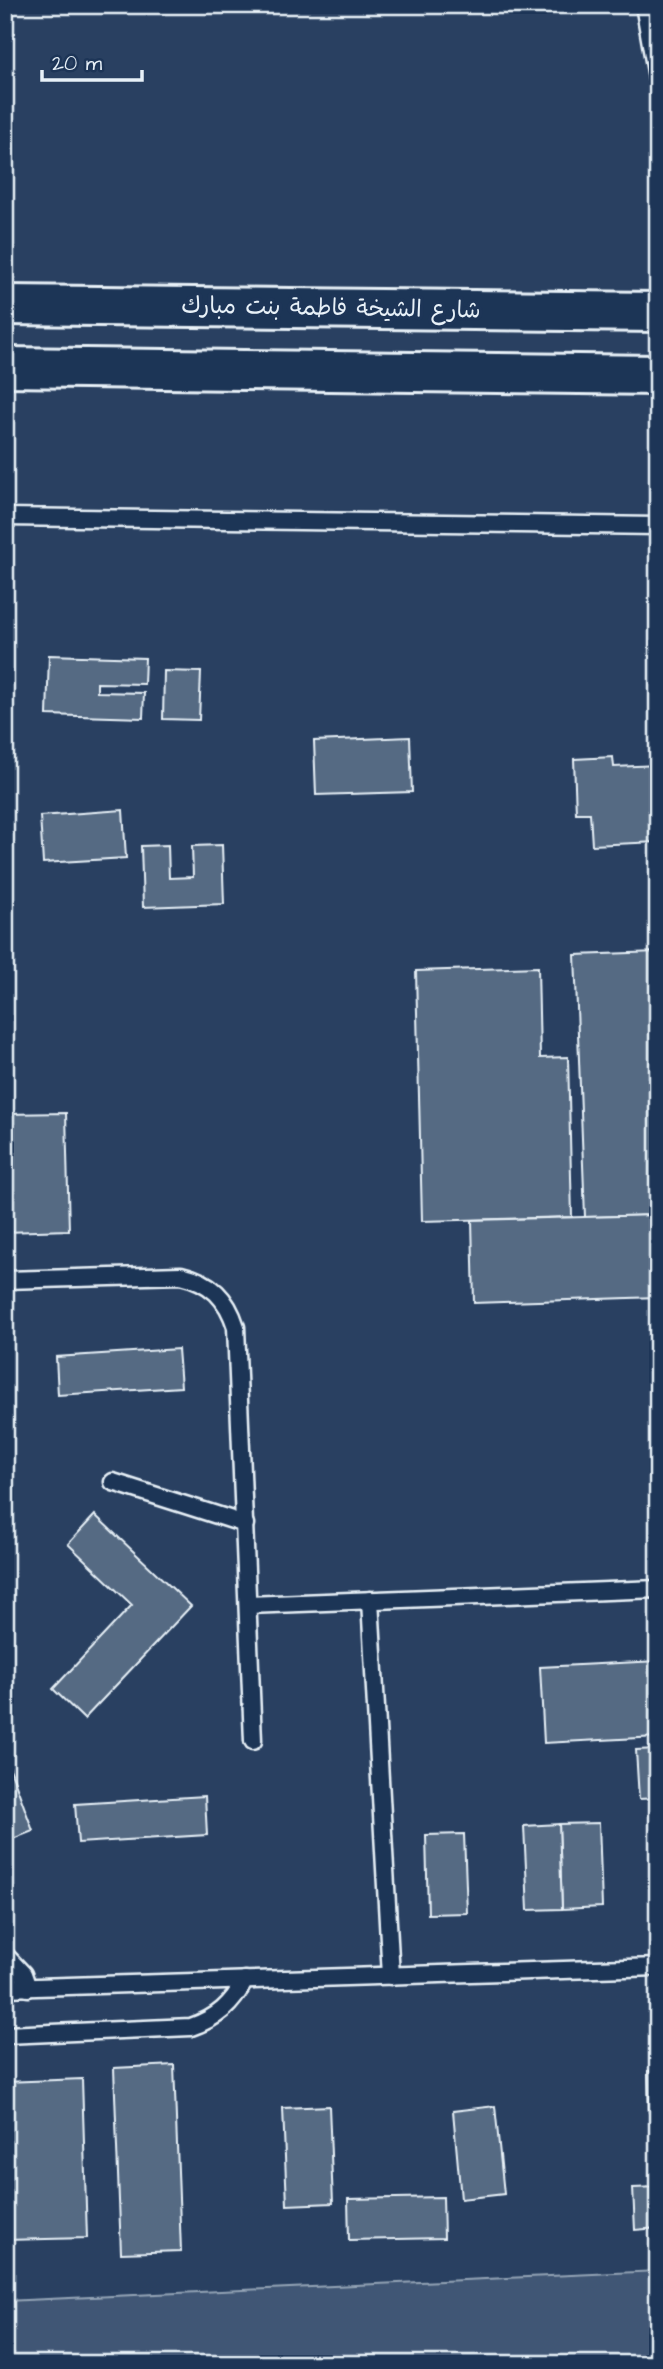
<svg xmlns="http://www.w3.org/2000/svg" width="663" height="2369" viewBox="0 0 663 2369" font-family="'Architects Daughter','Playpen Sans Arabic',sans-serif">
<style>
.green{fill:#415774;stroke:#94a4b6;stroke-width:2}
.building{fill:#556a83;stroke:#e8f1f8;stroke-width:2}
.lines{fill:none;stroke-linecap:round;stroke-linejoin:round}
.lane-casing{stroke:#e8f1f8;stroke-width:21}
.secondary-casing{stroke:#e8f1f8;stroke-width:44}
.lane{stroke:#1d3557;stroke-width:16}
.secondary{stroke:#1d3557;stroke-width:38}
.labels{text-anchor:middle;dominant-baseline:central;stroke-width:7;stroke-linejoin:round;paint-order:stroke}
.street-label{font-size:23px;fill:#e8f1f8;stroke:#1d3557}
</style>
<rect width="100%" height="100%" fill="#294061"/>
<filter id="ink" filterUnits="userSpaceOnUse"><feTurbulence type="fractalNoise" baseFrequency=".0143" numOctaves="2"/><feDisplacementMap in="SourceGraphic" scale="14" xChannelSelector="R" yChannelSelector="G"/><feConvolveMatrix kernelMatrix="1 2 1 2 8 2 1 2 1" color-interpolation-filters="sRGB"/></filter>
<g filter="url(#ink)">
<path class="green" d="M658,2271V2364H5V2301Z"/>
<g class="building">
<path d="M49,655L145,658L144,684L97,683V692L144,693L143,718L47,715Z"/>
<path d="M164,671L201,672L199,720L163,719Z"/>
<path d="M410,737L412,792L316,795L314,741Z"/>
<path d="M613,757L614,767L658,765V842L592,845L590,813H576L574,759Z"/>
<path d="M123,810L126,858L43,863L40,816Z"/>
<path d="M168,845L169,878L193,877L192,846L222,845L224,904L143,907L141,846Z"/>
<path d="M658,952V1215L585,1217L575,955Z"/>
<path d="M538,967L540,1058L568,1057L572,1217L422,1221L416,971Z"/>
<path d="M66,1113L69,1230L5,1232V1114Z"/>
<path d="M658,1215V1297L474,1303L472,1220Z"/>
<path d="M178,1349L181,1387L58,1395L56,1357Z"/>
<path d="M95,1515L191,1606L84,1719L53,1689L132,1605L68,1544Z"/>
<path d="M658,1661V1737L544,1743L540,1667Z"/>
<path d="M658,1749V1798L639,1799L636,1750Z"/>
<path d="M8,1763L33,1831L5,1842V1764Z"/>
<path d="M205,1796L207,1835L78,1843L75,1804Z"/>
<path d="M599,1823L602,1907L562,1909L559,1824Z"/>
<path d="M559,1824L562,1909L528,1910L524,1826Z"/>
<path d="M464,1834L467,1913L428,1914L426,1835Z"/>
<path d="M174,2065L181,2251L121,2253L114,2068Z"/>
<path d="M648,2071H658V2112H649Z"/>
<path d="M82,2079L87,2238L5,2240V2082Z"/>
<path d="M329,2106L333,2203L287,2205L283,2108Z"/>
<path d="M495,2106L504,2194L461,2199L453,2111Z"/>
<path d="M658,2187V2228L635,2230L633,2188Z"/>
<path d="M443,2197L444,2238L349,2240L348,2199Z"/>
</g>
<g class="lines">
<g class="lane-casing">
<g id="lane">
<path d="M644,5L658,83"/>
<path d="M5,517L658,526"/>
<path d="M5,1280L181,1275C211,1282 227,1298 236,1327L253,1741"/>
<path d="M113,1482L245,1524"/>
<path d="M370,1600L391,1976"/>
<path d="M248,1605L658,1589"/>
<path d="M5,1955L23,1974L28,1988"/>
<path d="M5,1988L658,1967"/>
<path d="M5,2035L191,2027C217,2018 232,2005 245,1980"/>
</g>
</g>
<g class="secondary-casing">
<g id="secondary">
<path d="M5,305L658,312"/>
<path d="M5,367L658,375"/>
</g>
</g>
<use href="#lane" class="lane"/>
<use href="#secondary" class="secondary"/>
</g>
</g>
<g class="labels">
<g class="street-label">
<text transform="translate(331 308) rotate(1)">شارع الشيخة فاطمة بنت مبارك</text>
</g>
</g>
<rect width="663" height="2369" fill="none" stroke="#1d3557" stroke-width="28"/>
<rect x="14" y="14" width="635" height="2341" fill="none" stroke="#e8f1f8" stroke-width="2.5" filter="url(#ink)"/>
<path d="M42 70v10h100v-10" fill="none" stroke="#e8f1f8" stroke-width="3.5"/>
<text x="52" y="70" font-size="21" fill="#e8f1f8" stroke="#1d3557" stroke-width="5" paint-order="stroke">20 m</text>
</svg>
